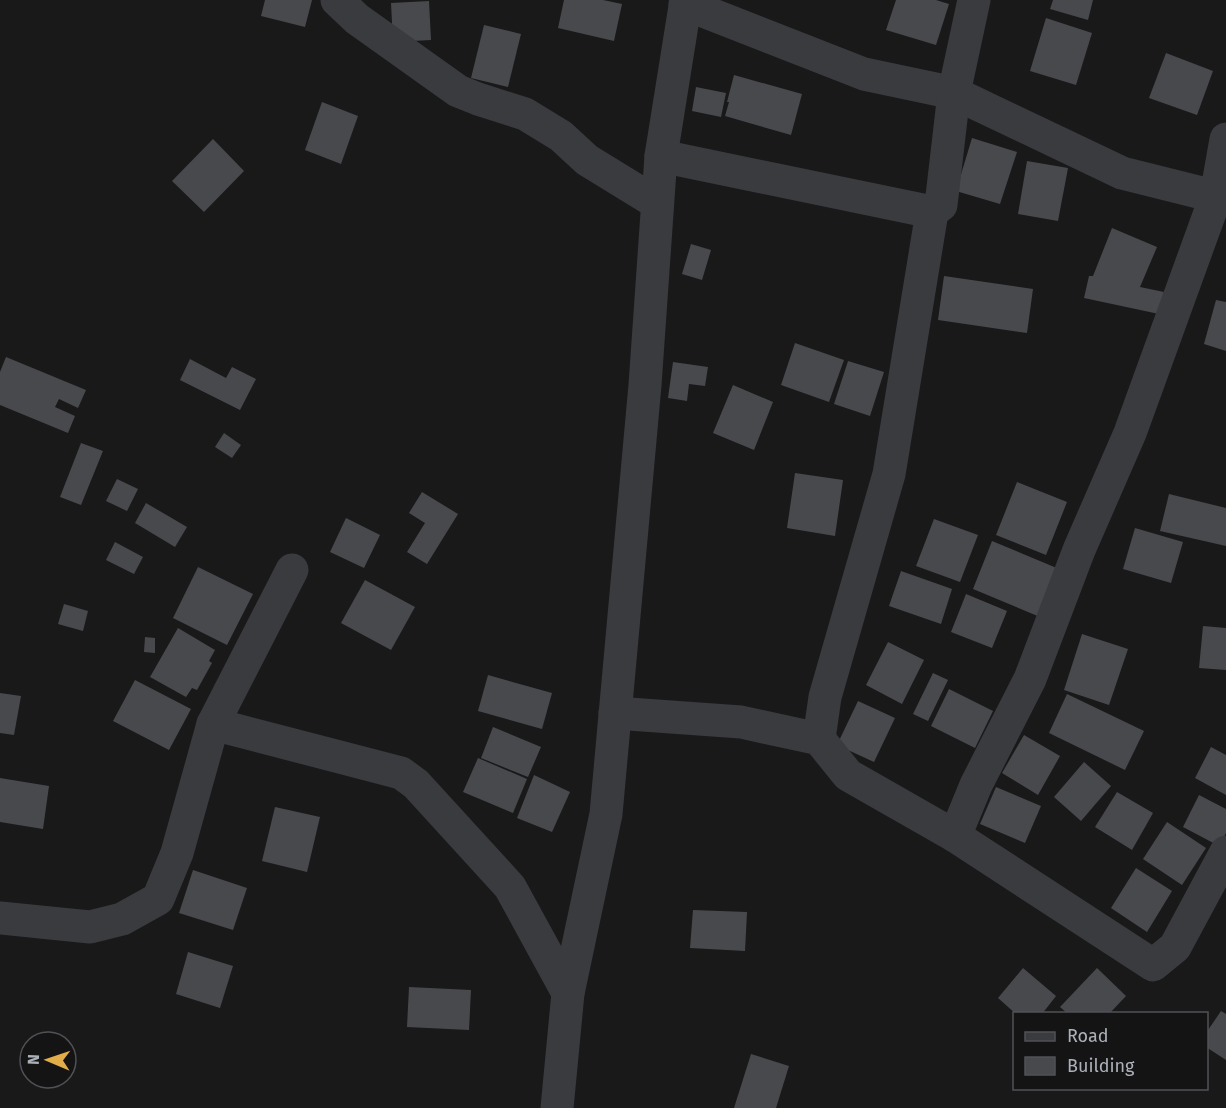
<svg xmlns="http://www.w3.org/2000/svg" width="1226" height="1108" viewBox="0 0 1226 1108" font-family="'Fira Sans',sans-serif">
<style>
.building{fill:#48494d}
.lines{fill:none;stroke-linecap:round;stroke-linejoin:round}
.minor{stroke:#3a3b3f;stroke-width:33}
</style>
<rect width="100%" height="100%" fill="#19191a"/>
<g class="building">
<path d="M265,0H312L305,27L261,16Z"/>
<path d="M564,0H603L622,4L614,41L558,28Z"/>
<path d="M896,0H936L949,4L936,45L886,30Z"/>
<path d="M1053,0H1093L1088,20L1050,9Z"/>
<path d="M429,1L431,40L393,42L391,3Z"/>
<path d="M1046,18L1092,33L1076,85L1030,71Z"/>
<path d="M484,25L521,34L508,87L471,78Z"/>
<path d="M1166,53L1213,71L1197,115L1149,98Z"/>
<path d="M734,75L802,94L791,135L725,116L729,102H727Z"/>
<path d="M696,87L726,93L721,117L692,111Z"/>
<path d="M322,102L358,116L341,164L305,150Z"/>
<path d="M972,138L1017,152L1000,204L956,191Z"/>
<path d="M213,139L244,171L204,212L172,181Z"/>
<path d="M1027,161L1068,168L1058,221L1018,214Z"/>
<path d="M1112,228L1157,247L1140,287L1164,292L1159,314L1084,298L1089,276H1093Z"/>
<path d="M691,244L711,250L702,280L682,274Z"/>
<path d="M944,276L1033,289L1027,333L938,320Z"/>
<path d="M1216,300L1226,302V351L1204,344Z"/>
<path d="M795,343L844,360L829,402L781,385Z"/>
<path d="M6,357L86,390L78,408L59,399L55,407L75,416L68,433L0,405V372Z"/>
<path d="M190,359L226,378L232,367L256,379L240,410L180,380Z"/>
<path d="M848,361L884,372L870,416L834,404Z"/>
<path d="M673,362L708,367L705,386L689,384L687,401L668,398Z"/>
<path d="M733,385L773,402L754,450L713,433Z"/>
<path d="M224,433L241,445L232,458L215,447Z"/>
<path d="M81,443L103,451L81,505L60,497Z"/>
<path d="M795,473L843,480L835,536L787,528Z"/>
<path d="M117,479L138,489L127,511L106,501Z"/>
<path d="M1017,482L1067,502L1046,555L996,535Z"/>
<path d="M422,492L458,514L427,564L407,552L425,523L409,513Z"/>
<path d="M1169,494L1226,508V546L1160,531Z"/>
<path d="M146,503L187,527L175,547L135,523Z"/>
<path d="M346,518L380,535L364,568L330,552Z"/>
<path d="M934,519L978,535L960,582L916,566Z"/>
<path d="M1135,528L1183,542L1171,583L1123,569Z"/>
<path d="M992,541L1059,569L1040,617L973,589Z"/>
<path d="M115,542L143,557L134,574L106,560Z"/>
<path d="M198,567L253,594L227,645L173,618Z"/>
<path d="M901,571L952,589L941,624L889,606Z"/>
<path d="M365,580L415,607L391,650L341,623Z"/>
<path d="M966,594L1007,611L992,648L951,632Z"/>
<path d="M64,604L88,611L83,631L58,624Z"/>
<path d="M1203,626L1226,628V670L1199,668Z"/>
<path d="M178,628L215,650L209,661L212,663L197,690L192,688L186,697L150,677Z"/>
<path d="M1082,634L1128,649L1109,705L1064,690Z"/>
<path d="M145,637L155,638V653L144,652Z"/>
<path d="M888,642L924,660L902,704L866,685Z"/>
<path d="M933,673L948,680L928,721L913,714Z"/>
<path d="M488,675L552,693L542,729L478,711Z"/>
<path d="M135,680L191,709L169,750L113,721Z"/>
<path d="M949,689L993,711L975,748L931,726Z"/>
<path d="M0,693L21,696L14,735L0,733Z"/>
<path d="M1067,694L1144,731L1125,770L1049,733Z"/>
<path d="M858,701L895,718L874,762L837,745Z"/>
<path d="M493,727L541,747L528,777L481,758Z"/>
<path d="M1024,735L1060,756L1038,795L1002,773Z"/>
<path d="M1211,747L1226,755V795L1195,778Z"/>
<path d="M478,758L527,779L513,813L463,792Z"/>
<path d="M1084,762L1111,786L1081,821L1054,797Z"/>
<path d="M534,775L570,792L552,832L517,818Z"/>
<path d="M0,778L49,786L43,829L0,822Z"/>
<path d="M996,787L1041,806L1025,843L980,824Z"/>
<path d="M1117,792L1153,813L1132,850L1095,827Z"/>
<path d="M1199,795L1226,809V833L1219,846L1183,827Z"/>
<path d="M275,807L320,817L307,872L262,861Z"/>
<path d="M1167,822L1206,848L1182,885L1143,859Z"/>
<path d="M1136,868L1172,891L1147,932L1111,908Z"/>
<path d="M193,870L247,888L233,930L179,913Z"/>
<path d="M693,910L747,912L745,951L690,948Z"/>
<path d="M188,952L233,966L220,1008L176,994Z"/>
<path d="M1023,968L1056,996L1042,1014H1016L998,998Z"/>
<path d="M1097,968L1126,996L1109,1014H1068L1060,1007Z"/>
<path d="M409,987L471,990L469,1030L407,1027Z"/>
<path d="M1221,1011L1226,1014V1060L1206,1047V1033Z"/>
<path d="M751,1054L789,1066L776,1108H734Z"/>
</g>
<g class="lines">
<g class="minor">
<path d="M337,0L357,19L458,91L478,99L525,114L561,136L587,160L657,203"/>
<path d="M685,4L864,74L954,93L1122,173L1226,199"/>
<path d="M661,156L932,212L941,205L954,93L974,0"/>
<path d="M615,713L741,722L819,739L848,775L955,836L1153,965L1175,947L1226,852"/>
<path d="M213,724L401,773L416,784L510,887L568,993"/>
<path d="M819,739L825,697L889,474L932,212"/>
<path d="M955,836L976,785L1030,679L1079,550L1130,433L1216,196L1226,139"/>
<path d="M0,918L90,927L122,919L158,899L177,853L213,724L292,570"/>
<path d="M557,1108L568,993L606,814L645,385L661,156L686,0"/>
</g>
</g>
<rect x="1013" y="1012" width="195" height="78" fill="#141415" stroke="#515257" stroke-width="1.5"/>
<rect x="1025" y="1032" width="30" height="9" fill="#3a3b3f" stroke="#515257" stroke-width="1.5"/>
<text x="1067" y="1042" font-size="18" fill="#acb0b9">Road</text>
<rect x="1025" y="1057" width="30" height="18" fill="#48494d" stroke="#515257" stroke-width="1.5"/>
<text x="1067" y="1072" font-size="18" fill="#acb0b9">Building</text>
<g transform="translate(48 1060) rotate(272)"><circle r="28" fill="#141415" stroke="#515257" stroke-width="1.5"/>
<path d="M0-4.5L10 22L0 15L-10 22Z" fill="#e1ae4a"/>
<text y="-9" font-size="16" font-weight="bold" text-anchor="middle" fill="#acb0b9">N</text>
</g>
</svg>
